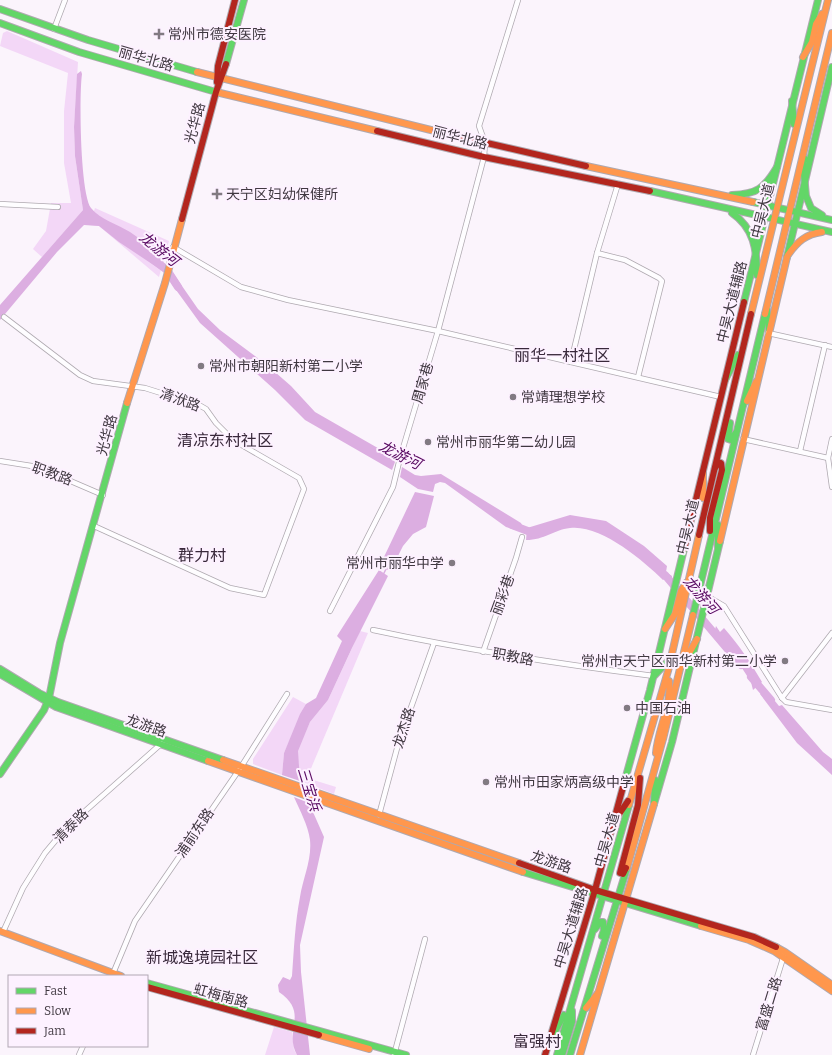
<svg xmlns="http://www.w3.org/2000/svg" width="832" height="1055" viewBox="0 0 832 1055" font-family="Bitter,'Noto Sans SC',serif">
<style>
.green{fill:#f3d7f7}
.water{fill:#dcaee1}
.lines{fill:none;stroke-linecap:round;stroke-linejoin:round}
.stream{stroke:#dcaee1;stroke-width:1.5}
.river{stroke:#dcaee1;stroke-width:8}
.street-casing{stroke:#afa9b0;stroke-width:6}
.fast-casing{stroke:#afa9b0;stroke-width:8}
.slow-casing{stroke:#afa9b0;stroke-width:8}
.jam-casing{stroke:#afa9b0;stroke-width:8}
.street{stroke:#fefdff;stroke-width:4.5}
.fast{stroke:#63d668;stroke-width:6}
.slow{stroke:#ff974d;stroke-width:6}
.jam{stroke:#b3261e;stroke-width:6}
.poi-dot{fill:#817a82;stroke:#fdf1ff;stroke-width:1.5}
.labels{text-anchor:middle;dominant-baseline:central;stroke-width:4;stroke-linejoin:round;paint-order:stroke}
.poi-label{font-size:14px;fill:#403841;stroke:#fdf1ff;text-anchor:start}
.street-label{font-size:14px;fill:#403841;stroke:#fdf1ff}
.water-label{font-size:15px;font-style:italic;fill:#580961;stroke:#fdf1ff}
.quarter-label{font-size:16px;fill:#39293b;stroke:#fdf1ff}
</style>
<rect width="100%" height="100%" fill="#fbf4fc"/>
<g class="green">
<path d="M7,31L78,62L74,127L75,156L83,210L42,257L33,249L46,231L51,203H71L64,163V111L68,73L0,46L3,33Z"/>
<path d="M95,208L169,241L159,277L99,226L89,225Z"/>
<path d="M360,631L368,633L307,778L336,787L334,794L300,781L297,751L310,722L328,700Z"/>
<path d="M293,697L306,704L284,753L282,775L253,764V759Z"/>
<path d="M274,1027L292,1032L294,1050L297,1055H265Z"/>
</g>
<g class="water">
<path d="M81,71L82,74C79,95 80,193 91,208C101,220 117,224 130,232C142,240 153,250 164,259L161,270L119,242L99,226L84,225L57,252L0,320V305L83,210L75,156L74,127L77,74Z"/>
<path d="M173,273L198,309L220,330L267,365L291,386L315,412L390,455L395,462L392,470L305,420L275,390L200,323L171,283Z"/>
<path d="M402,467L415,475L421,476L441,474L521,523L523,527L522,532L506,527L445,483L440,482L435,484L433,492L418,489L400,477Z"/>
<path d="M415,492L434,496L426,527L413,534L403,546L392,568L389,567L388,570L384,568L385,561L383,559Z"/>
<path d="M570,515L606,521L644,546L667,566L666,572L672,576L671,584L666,578L663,580C643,560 600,524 570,528C553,530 545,540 526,540L527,528Z"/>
<path d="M379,570L388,576L352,648L328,700L310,722L298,751L300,781L282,775L284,753L300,714L306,704L316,698L342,641L337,636Z"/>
<path d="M716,626L720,632L724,628C739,645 751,663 762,682L753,690L751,682L727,645L720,641L714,633Z"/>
<path d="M766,690L779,706L782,705L823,752L832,759V775L797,743L760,694Z"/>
<path d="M294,797L309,803L324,837L300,945L301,972L310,1055H297C283,1029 310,1014 279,992L278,985L283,977L290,980L292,976C294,949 295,923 300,897C303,878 312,860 310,840C308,825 300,811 294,797Z"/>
</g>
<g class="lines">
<path class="stream" d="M383,575L387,567"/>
<g class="river">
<path d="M154,260L167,270L178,287"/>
<path d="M512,525L533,533L537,532"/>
<path d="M665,575L741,665"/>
<path d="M751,677L771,700"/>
</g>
<g class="street-casing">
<g id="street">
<path d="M54,29L65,0"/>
<path d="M0,204L58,207"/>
<path d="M173,247L241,287L288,300L438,331L721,397"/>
<path d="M597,253L625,260L659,278L662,281L638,377"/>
<path d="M4,317L80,375L93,381L145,388L199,405L206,409L216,423L233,440L299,478L304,489L264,595L230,588L94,526"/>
<path d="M768,333L832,347"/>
<path d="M571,362L597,253L618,184"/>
<path d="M743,439L828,458"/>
<path d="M832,439L828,458L832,487"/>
<path d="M800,451L825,345"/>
<path d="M0,461L38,467L103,495"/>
<path d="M707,596L724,606L782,698L786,702L832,710"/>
<path d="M330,611L393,487L400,458L438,331L484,157L485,143L479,126L518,0"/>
<path d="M373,630C466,650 559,664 654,676"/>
<path d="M483,652L516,558L522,537"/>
<path d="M782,698L832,633"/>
<path d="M379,815L399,741L434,643"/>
<path d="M3,932L23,888L45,853L66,828L162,743"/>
<path d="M112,976L135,921L241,767L287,694"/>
<path d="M79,1055L83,1046"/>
<path d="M394,1055L425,939"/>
<path d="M753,1055L784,955"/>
</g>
</g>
<g class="fast-casing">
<g id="fast">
<path d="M0,9L88,40L197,72"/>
<path d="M0,23L79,52L216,92"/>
<path d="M226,64L244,0"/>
<path d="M792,101L794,124"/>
<path d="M805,159L803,163L806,196L811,208L822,215"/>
<path d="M650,191L832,232"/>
<path d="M732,195C757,194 764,189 777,167"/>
<path d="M753,202L832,220"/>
<path d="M732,213C754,228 757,250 757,275"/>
<path d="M787,257L832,67"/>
<path d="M744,302L818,0"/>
<path d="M767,310L769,329"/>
<path d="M725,380L738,355"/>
<path d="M730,423L728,439L731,440L735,434"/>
<path d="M718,525V547"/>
<path d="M693,615L765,314"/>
<path d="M0,669L39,693L58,702L223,760"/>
<path d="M0,674L56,707L208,761"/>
<path d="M654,676L670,659"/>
<path d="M0,774L44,710L49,698L60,643L127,403"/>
<path d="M623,787L650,690L684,549"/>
<path d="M654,803L655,780"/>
<path d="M654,804L672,742L720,541"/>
<path d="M523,872L701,926"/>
<path d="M595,929L600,922H603L604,930L602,936"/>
<path d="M147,983L406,1055"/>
<path d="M550,1040L564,1015"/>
<path d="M557,1055L629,805"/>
<path d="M562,1055L572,1022V1011"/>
<path d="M570,1055L627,868"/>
</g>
</g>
<g class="slow-casing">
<g id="slow">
<path d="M803,57L812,42L816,24L822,14"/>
<path d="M197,72L435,131"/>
<path d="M216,92L377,131"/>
<path d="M586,166L753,202"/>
<path d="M788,255C797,242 806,234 822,232"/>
<path d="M751,314L828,0"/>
<path d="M765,314L832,33"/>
<path d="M747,401L756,382"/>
<path d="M127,403L165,283L182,219"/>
<path d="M703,472V498"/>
<path d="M720,541L787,257"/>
<path d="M665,629L675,614L681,591L686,583"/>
<path d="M683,664L697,639"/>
<path d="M656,753C658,729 672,705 669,681H667L664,686"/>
<path d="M223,760L519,863"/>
<path d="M208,761L523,872"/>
<path d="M629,805L668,671L699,535"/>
<path d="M627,868L663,739L693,615"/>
<path d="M701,926L749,940L774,951L832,991"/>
<path d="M0,931L121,976"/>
<path d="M776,947L785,952L832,985"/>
<path d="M586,1008L598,993"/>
<path d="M319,1035L369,1049"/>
<path d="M580,1055L654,804"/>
</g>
</g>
<g class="jam-casing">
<g id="jam">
<path d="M217,82L218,66L235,0"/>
<path d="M377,131L484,157L650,191"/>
<path d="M435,131L586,166"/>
<path d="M182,219L216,92L226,64"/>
<path d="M710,531V518L722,470L721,463L718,462L715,468"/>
<path d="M699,535L751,314"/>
<path d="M684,549L744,302"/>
<path d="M615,820L628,801"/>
<path d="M519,863L595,890L754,937L776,947"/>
<path d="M626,868L623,874L620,873L638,805L640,778"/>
<path d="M147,987L319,1035"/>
<path d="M545,1055L595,890L623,787"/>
</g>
</g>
<use href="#street" class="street"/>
<use href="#fast" class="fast"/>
<use href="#slow" class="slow"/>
<use href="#jam" class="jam"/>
</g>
<g class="poi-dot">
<path d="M157 28h4v4h4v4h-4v4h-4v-4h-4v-4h4z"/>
<path d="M215 188h4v4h4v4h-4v4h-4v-4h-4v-4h4z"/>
<circle cx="201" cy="366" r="4"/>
<circle cx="513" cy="397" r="4"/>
<circle cx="428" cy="442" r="4"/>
<circle cx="452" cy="563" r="4"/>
<circle cx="785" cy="661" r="4"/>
<circle cx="627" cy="708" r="4"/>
<circle cx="486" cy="782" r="4"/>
</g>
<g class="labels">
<g class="poi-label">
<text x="168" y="34">常州市德安医院</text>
<text x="226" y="194">天宁区妇幼保健所</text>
<text x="209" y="366">常州市朝阳新村第二小学</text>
<text x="521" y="397">常靖理想学校</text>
<text x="436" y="442">常州市丽华第二幼儿园</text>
<text x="444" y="563" text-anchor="end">常州市丽华中学</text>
<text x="777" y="661" text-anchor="end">常州市天宁区丽华新村第二小学</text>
<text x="635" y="708">中国石油</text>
<text x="494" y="782">常州市田家炳高级中学</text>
</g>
<g class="street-label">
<text transform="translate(146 59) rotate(16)">丽华北路</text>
<text transform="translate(195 123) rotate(-75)">光华路</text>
<text transform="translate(460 138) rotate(14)">丽华北路</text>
<text transform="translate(763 211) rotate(-76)">中吴大道</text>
<text transform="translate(732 302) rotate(-76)">中吴大道辅路</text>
<text transform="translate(423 383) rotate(-74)">周家巷</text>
<text transform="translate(180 400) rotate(20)">清洑路</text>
<text transform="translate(107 435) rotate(-75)">光华路</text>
<text transform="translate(52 474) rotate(20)">职教路</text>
<text transform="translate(688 527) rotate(-77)">中吴大道</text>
<text transform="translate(503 595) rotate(-70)">丽彩巷</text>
<text transform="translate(513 657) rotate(10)">职教路</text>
<text transform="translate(146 726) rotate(19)">龙游路</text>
<text transform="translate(404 728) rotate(-72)">龙杰路</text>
<text transform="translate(71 826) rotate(-45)">清泰路</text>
<text transform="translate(195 833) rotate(-56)">浦前东路</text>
<text transform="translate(607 840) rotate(-74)">中吴大道</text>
<text transform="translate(551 862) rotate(19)">龙游路</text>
<text transform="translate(571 928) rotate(-73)">中吴大道辅路</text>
<text transform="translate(221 996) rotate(15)">虹梅南路</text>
<text transform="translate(769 1004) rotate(-73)">富盛二路</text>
</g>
<g class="water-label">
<text transform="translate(159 249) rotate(39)">龙游河</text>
<text transform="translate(400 455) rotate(27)">龙游河</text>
<text transform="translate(701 595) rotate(49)">龙游河</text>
<text transform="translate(309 789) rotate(73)">三宝浜</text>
</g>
<g class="quarter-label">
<text x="562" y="355">丽华一村社区</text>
<text x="225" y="440">清凉东村社区</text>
<text x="202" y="555">群力村</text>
<text x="202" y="957">新城逸境园社区</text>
<text x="537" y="1041">富强村</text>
</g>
</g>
<rect x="8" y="975" width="140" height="72" fill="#fdf1ff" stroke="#b1a7b3"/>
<rect x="16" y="988" width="20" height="6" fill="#63d668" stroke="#b1a7b3"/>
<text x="44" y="995" font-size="12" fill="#403841">Fast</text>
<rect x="16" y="1008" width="20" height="6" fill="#ff974d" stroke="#b1a7b3"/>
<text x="44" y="1015" font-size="12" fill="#403841">Slow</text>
<rect x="16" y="1028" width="20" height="6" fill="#b3261e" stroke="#b1a7b3"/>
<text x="44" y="1035" font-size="12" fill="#403841">Jam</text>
</svg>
